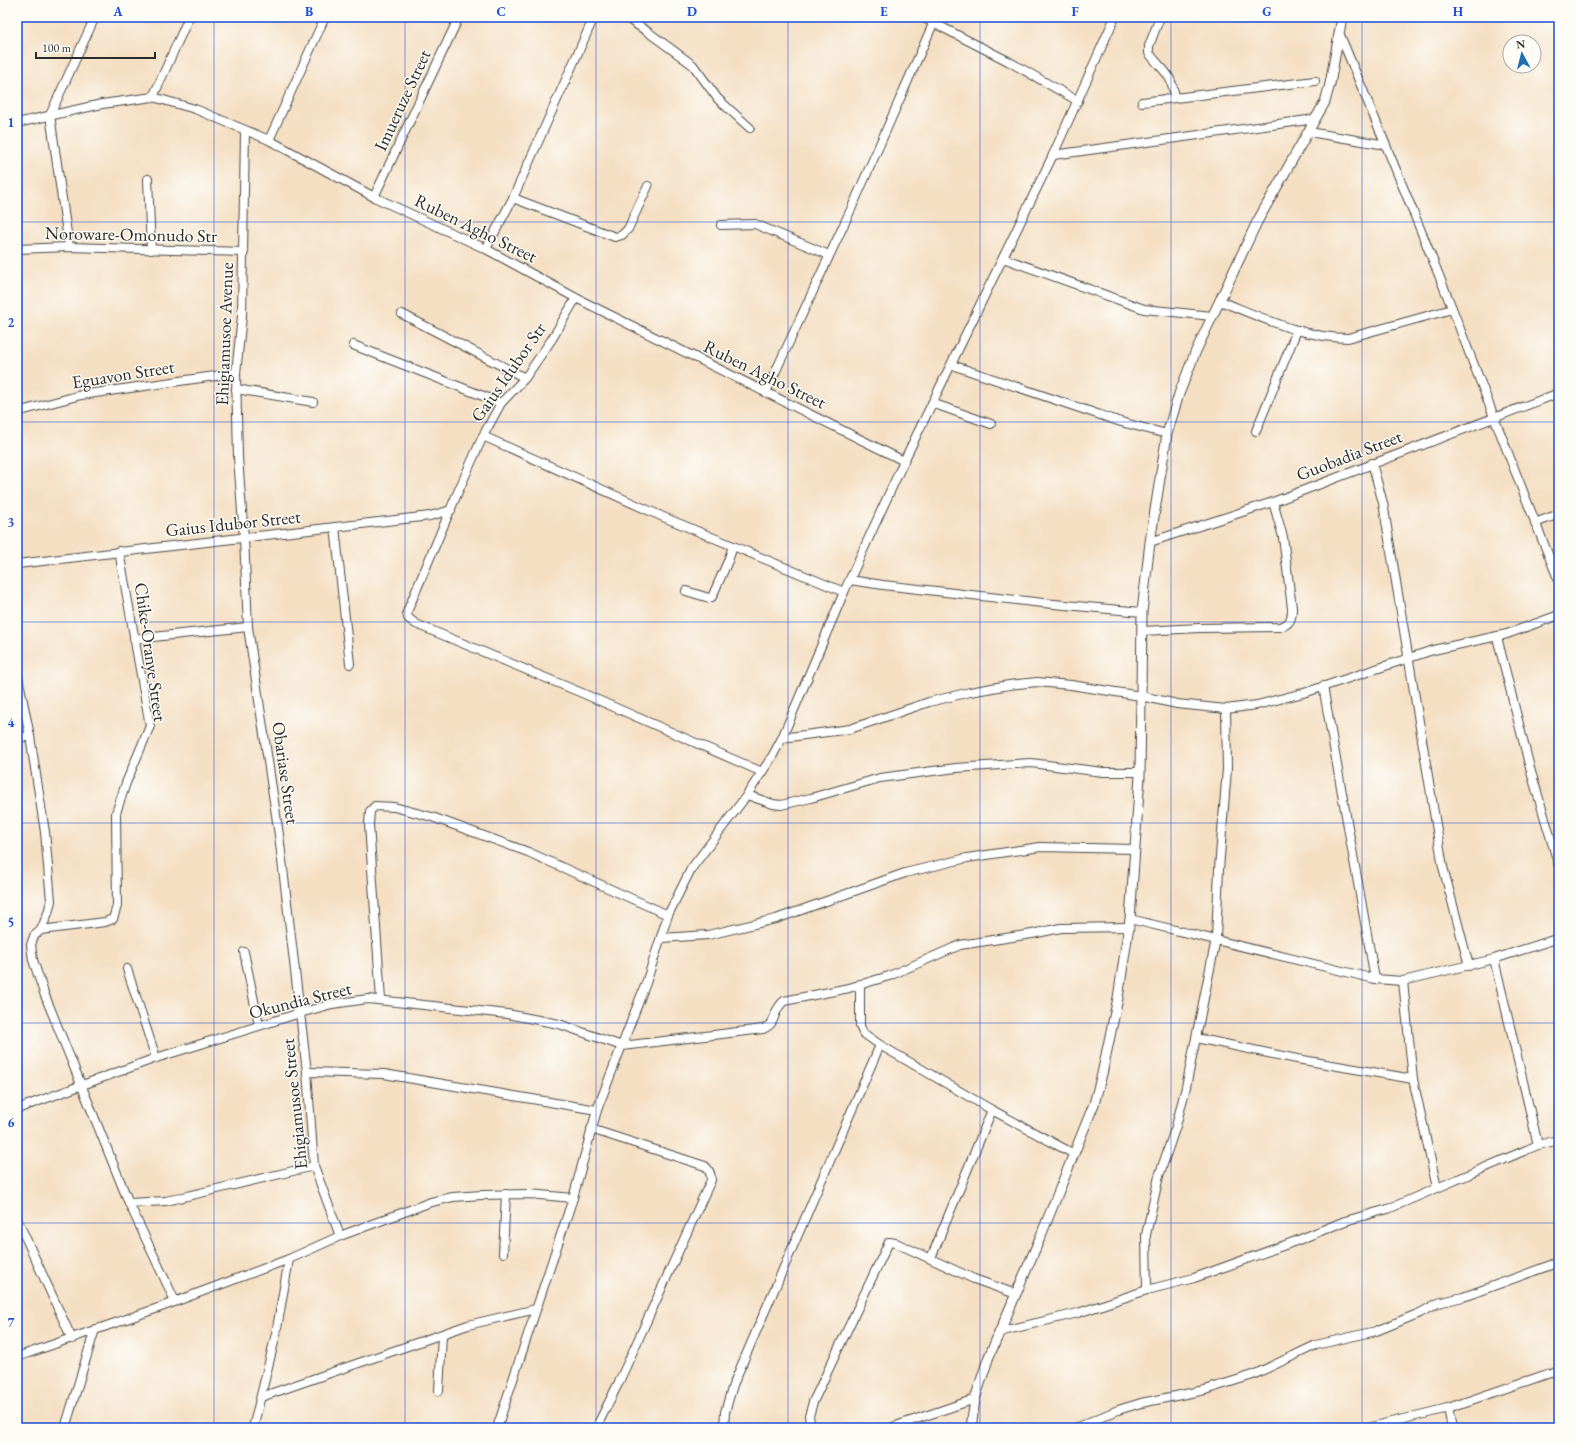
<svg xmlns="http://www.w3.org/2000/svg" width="1576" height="1445" viewBox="0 0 1576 1445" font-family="'EB Garamond',serif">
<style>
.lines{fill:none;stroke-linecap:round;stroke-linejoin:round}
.minor-casing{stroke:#494642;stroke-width:10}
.tertiary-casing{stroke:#494642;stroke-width:11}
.minor{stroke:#fff;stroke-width:8}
.tertiary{stroke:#fff;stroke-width:9}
.grid{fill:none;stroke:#1d4ed8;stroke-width:1;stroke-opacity:0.55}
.labels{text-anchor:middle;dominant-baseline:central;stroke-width:3;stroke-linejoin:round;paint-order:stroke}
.street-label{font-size:18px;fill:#2b2b2b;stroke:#fdfcf7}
.neatline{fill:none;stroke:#1d4ed8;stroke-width:1.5}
.grid-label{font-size:13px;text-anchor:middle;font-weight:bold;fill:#1d4ed8}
</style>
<rect width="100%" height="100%" fill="#fdfcf7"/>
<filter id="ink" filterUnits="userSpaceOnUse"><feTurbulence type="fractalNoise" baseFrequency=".025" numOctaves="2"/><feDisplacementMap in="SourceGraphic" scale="8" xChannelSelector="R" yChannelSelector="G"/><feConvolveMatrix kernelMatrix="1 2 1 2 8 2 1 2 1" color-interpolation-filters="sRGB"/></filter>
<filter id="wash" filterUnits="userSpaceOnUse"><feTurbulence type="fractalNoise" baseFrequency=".012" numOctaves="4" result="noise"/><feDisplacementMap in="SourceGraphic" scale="16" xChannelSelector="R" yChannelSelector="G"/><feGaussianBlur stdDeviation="0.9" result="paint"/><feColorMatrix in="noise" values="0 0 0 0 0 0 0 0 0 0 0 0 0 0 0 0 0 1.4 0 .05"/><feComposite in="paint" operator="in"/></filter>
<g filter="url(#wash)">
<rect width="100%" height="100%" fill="#f4dfc3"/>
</g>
<g filter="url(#ink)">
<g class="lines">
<g class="minor-casing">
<g id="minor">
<path d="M625,17L648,32L693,65L718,99L750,128"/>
<path d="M922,17L1008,61L1078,101"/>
<path d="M1160,17L1149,46V53C1164,73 1171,71 1175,98"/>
<path d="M1340,35C1378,126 1416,217 1452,308C1487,399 1522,491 1559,581"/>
<path d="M153,97L189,17"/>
<path d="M1142,102L1315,81"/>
<path d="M17,123L102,104L153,97L195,109L269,140L374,197L486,249L576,298L904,461"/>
<path d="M245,131L242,316L236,373L238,457L244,538L248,627L279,835L307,1072L314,1166L340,1236"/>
<path d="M1309,132L1386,145"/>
<path d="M269,140L325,17"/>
<path d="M1053,155L1315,119"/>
<path d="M148,179L151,250"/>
<path d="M374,197L459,17"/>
<path d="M513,198L615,237L622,235L628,229L648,186"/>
<path d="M721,225L755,224L829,255"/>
<path d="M69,247L50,115L95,17"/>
<path d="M17,249L69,247L244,252"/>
<path d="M486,249L513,198L594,17"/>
<path d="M1003,258L1144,309L1212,316"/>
<path d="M576,298L552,339L525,378L501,403L483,436L457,494L407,612L408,618L416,624L582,693L762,772"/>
<path d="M1220,301C1261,317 1303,338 1348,338L1452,309"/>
<path d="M402,314L525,378"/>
<path d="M353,345L501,403"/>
<path d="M952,365L1121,422L1167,434"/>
<path d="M236,389L313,402"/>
<path d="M766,392L853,205L933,24"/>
<path d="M932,403L991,424"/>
<path d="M17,412L81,395L236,373"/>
<path d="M1256,431L1297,330"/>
<path d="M483,436L661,516L844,592"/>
<path d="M1372,463L1383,503L1443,867L1469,966"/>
<path d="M1535,523L1559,514"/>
<path d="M335,527L350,664"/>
<path d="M1150,542L1273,502L1559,393"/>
<path d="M17,564L430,516L451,510"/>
<path d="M850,580L883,585L1043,603L1142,612"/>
<path d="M686,591L709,598L712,597L728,561L733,546"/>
<path d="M1143,631L1199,628L1279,627C1290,625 1292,619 1292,608L1283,537L1273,502"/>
<path d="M1497,637L1531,772L1559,866"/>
<path d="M134,639L248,627"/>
<path d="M17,672L30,736L45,832L51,901L48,913L41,930L34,936L31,945L33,960L44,993L129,1203L175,1301"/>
<path d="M1323,686L1375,979"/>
<path d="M17,738L30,736"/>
<path d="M782,738L850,729L929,702L970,692L1009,685L1037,682L1071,685L1141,696L1177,704L1226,709L1257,705L1307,692L1433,650L1507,634L1559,615"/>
<path d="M747,795L773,804L781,805L811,798L880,778L956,768L1031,763L1103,772H1140"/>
<path d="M1130,919L1375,979L1403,981L1494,959L1559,938"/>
<path d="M41,930L105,922L113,919L117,906L116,813L126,783L150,726L119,551"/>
<path d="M661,938L708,935L776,919L905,873L967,858L1040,847L1134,849"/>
<path d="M244,952L259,1025"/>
<path d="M1494,959L1538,1145"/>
<path d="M127,969L156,1058"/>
<path d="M860,984V1026L863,1033L880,1045L992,1110L1074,1154"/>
<path d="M381,1000L369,824L370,811L375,806L394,807L432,817L528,852L668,915"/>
<path d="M1196,1038L1297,1059L1413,1079"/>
<path d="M307,1072L384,1074L597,1110"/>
<path d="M17,1109L156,1058L300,1013L332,1004L368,999L507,1014L559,1024L622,1046L763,1029C778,1023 771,1012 784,1001L849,988L889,976L960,945L1032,934L1061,928L1129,927"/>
<path d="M591,1129L705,1166C710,1170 711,1174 711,1180L618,1384L596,1428"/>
<path d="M1437,1188L1538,1145L1559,1140"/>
<path d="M129,1203L166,1201L314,1166"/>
<path d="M17,1219L72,1339"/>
<path d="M503,1253L506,1194"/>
<path d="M931,1258L992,1110"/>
<path d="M1147,1290L1146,1235L1159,1176L1176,1126L1186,1087L1216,939L1219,869L1227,769L1226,709"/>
<path d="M999,1332L1078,1313L1147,1290L1194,1278L1296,1241L1345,1221L1388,1209L1437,1188L1413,1079L1403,981"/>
<path d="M17,1357L161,1307L289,1259L340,1236L431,1202L453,1197L482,1195L529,1194L573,1198"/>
<path d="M439,1391L442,1335"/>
<path d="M261,1397L468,1325L536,1309"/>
<path d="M1448,1408L1452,1428"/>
<path d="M65,1428L95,1329"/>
<path d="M253,1428L276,1334L289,1259"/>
<path d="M497,1428L573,1198L597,1110L646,983L668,915L691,869L747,795L773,755L782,738L844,592L904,461L1053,155L1115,17"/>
<path d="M724,1428L725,1412L733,1385L880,1045"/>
<path d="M811,1428L809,1416L813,1402L889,1242L896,1243L974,1279L1016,1294"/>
<path d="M890,1428L975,1399"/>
<path d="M1075,1428L1118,1410L1141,1403L1205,1390L1253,1375L1316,1345L1376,1331L1420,1313L1438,1303L1463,1297L1559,1262"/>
<path d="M1367,1428L1448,1408L1559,1370"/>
</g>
</g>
<g class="tertiary-casing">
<path id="tertiary" d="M971,1428L975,1399L988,1359L1040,1238L1094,1104L1102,1074L1118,998L1130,919L1140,776L1142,612L1150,542L1167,434L1179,394L1195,353L1257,222L1325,102L1330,84L1342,17"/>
</g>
<use href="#minor" class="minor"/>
<use href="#tertiary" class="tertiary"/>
</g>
</g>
<path class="grid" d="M214,17V1428M405,17V1428M596,17V1428M788,17V1428M980,17V1428M1171,17V1428M1362,17V1428M17,222H1559M17,422H1559M17,622H1559M17,823H1559M17,1023H1559M17,1223H1559"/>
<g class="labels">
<g class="street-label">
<text transform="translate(402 100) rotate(-65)">Imueruze Street</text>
<text transform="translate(476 228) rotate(26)">Ruben Agho Street</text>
<text transform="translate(131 234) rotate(1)">Noroware-Omonudo Str</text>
<text transform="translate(224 334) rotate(-88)">Ehigiamusoe Avenue</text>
<text transform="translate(508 372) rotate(-55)">Gaius Idubor Str</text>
<text transform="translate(123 374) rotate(-9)">Eguavon Street</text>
<text transform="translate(765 374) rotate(26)">Ruben Agho Street</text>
<text transform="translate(1349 455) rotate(-21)">Guobadia Street</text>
<text transform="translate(233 523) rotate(-6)">Gaius Idubor Street</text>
<text transform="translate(151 652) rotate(82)">Chike-Oranye Street</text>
<text transform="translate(286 773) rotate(82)">Obariase Street</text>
<text transform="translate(300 1000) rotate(-14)">Okundia Street</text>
<text transform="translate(294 1104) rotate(-96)">Ehigiamusoe Street</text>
</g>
</g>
<rect width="1576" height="1445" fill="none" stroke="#fdfcf7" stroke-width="44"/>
<g transform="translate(1522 54) rotate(353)"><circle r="19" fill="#fdfcf7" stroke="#a9a8a5"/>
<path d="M0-3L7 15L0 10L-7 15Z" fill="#1f6fb2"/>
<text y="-6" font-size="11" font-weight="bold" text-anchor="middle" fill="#2b2b2b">N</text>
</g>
<path d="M36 52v6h119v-6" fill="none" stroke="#2b2b2b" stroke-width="2"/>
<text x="42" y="52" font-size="12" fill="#2b2b2b" stroke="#fdfcf7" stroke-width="3" paint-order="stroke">100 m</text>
<rect x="22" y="22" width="1532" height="1401" class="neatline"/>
<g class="grid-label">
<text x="118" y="16">A</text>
<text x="309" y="16">B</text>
<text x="501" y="16">C</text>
<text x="692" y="16">D</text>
<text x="884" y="16">E</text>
<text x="1075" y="16">F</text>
<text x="1267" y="16">G</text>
<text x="1458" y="16">H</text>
<text x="11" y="127">1</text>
<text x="11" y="327">2</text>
<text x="11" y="527">3</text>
<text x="11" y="727">4</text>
<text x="11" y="927">5</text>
<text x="11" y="1127">6</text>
<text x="11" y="1327">7</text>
</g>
</svg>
